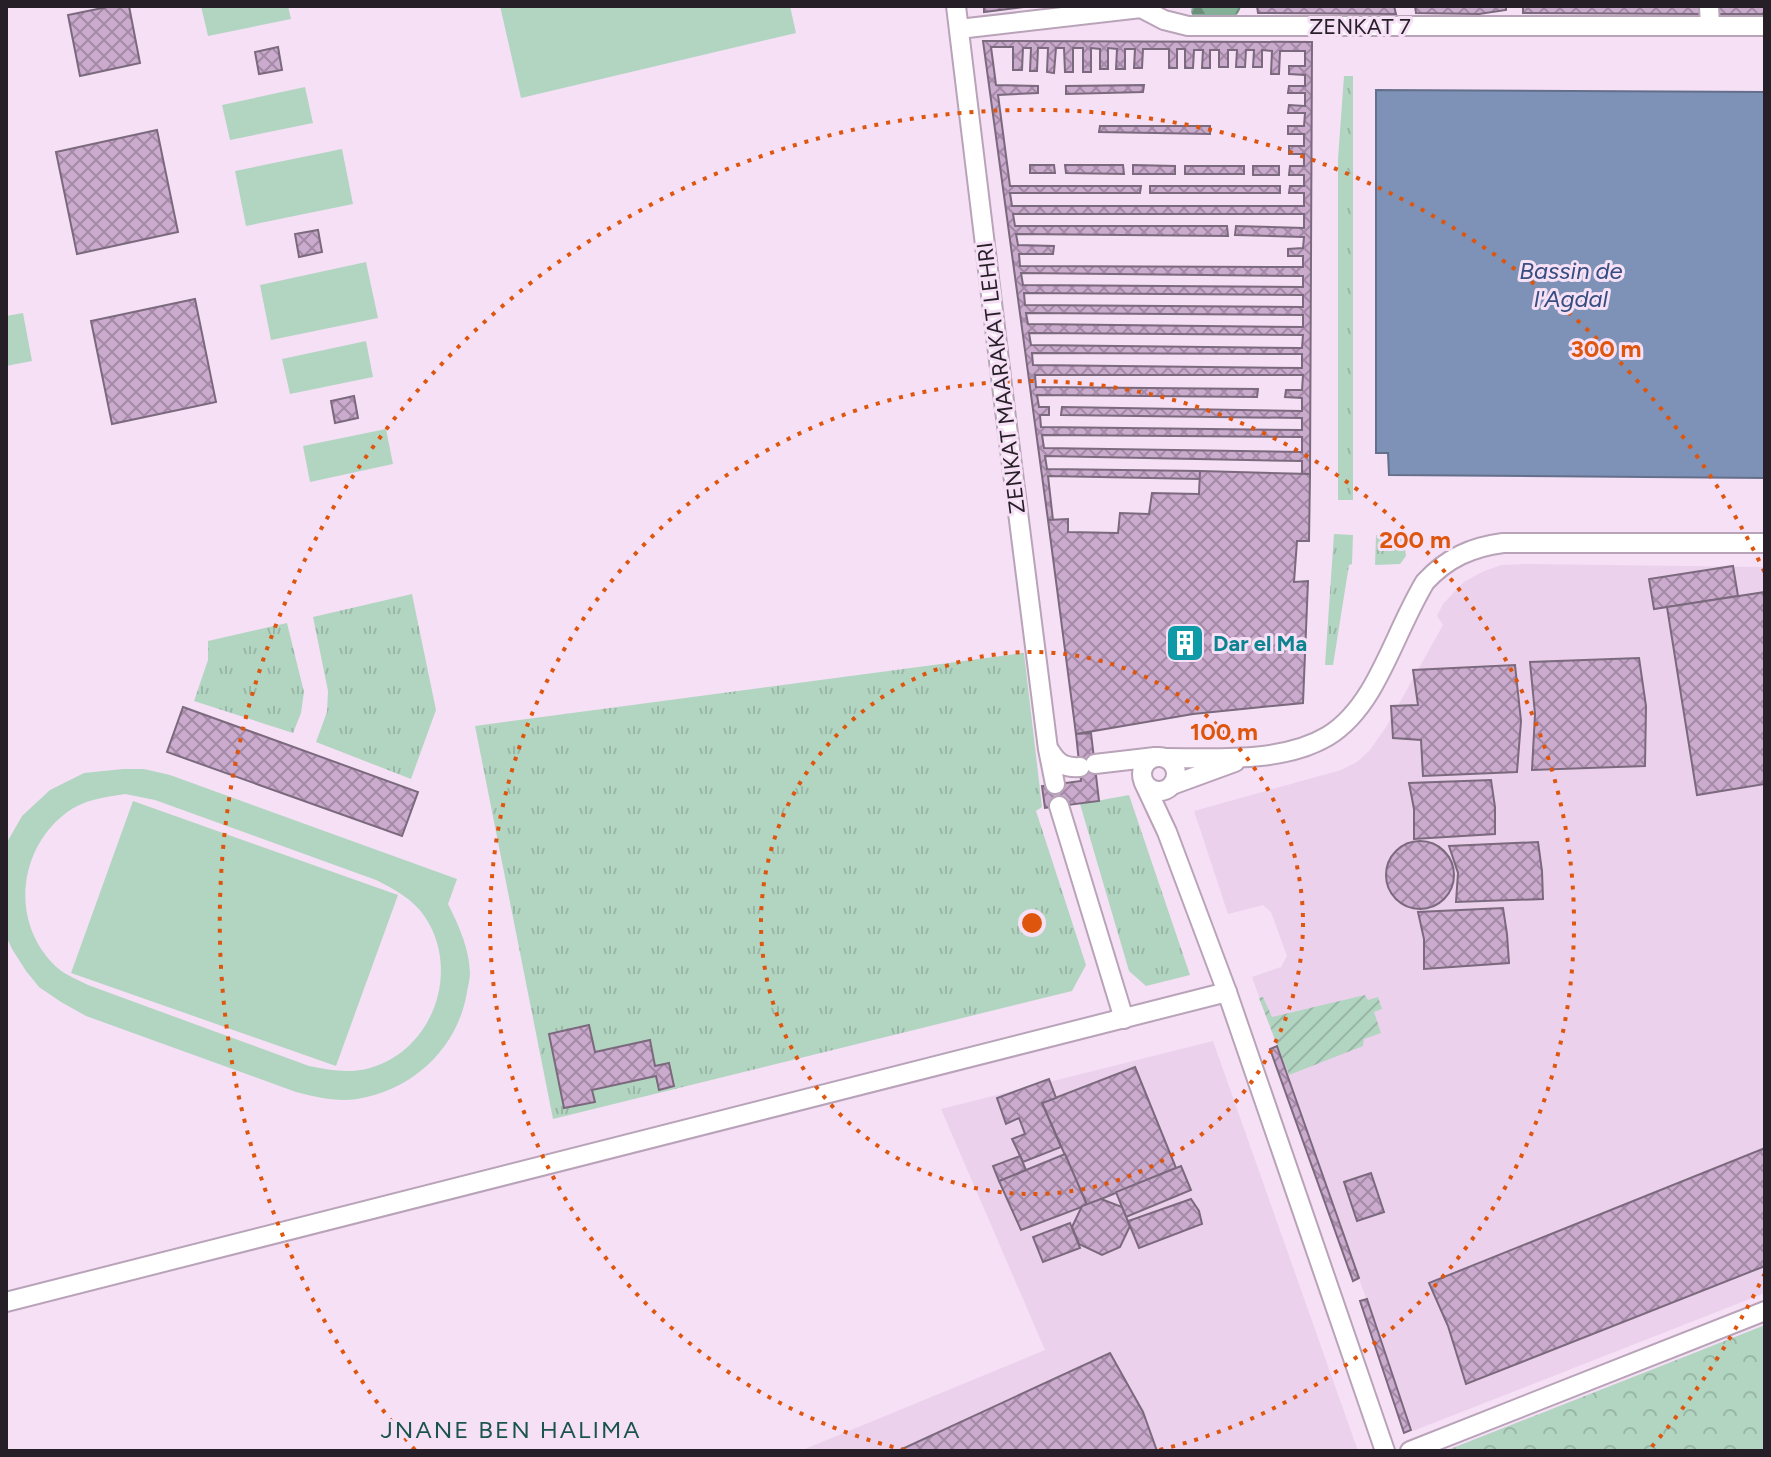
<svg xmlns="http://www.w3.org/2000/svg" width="1771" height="1457" viewBox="0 0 1771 1457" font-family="Figtree,sans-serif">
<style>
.built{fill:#ecd1ed}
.grass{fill:url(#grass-tufts)}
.forest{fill:url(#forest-firs)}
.park{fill:url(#park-crowns)}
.garden{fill:url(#garden-furrows)}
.pitch{fill:#b2d5c1;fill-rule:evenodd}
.water{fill:#7e91b6;stroke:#646f8b;stroke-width:2}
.building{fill:url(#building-cross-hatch);stroke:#7b697d;stroke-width:2;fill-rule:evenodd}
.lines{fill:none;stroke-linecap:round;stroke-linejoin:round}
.minor-casing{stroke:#b8a3b8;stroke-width:22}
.minor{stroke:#fff;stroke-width:18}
.ring{fill:none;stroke:#de560d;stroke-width:4;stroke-dasharray:4 8}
.labels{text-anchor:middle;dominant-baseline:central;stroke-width:6;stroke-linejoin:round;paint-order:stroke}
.street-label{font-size:22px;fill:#271f27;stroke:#f6e0f6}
.culture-label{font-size:22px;font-weight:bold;fill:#0d838f;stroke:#f6e0f6;text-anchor:start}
.water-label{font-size:24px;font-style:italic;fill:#364d80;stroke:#f6e0f6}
.neighbourhood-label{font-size:24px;letter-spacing:2px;fill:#1b544d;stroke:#f6e0f6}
.centre{fill:#de560d;stroke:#f6e0f6;stroke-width:4}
.ring-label{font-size:24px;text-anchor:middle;font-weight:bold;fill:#de560d;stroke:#f6e0f6;stroke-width:6;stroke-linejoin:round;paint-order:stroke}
</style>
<defs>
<pattern id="grass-tufts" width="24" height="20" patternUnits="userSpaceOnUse" patternTransform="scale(2)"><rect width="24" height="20" fill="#b2d5c1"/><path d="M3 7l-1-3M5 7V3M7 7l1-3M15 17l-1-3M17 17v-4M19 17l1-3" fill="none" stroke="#99b6a6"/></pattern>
<pattern id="forest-firs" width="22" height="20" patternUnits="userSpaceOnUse" patternTransform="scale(2)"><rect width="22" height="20" fill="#84b098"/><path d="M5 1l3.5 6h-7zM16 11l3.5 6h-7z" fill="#6c8f7c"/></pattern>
<pattern id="park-crowns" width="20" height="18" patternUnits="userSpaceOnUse" patternTransform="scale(2)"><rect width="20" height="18" fill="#b2d5c1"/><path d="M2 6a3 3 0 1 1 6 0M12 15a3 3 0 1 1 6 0" fill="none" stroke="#99b6a6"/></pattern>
<pattern id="garden-furrows" width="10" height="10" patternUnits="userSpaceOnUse" patternTransform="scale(2)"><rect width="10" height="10" fill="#b2d5c1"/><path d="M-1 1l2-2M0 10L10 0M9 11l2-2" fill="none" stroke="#99b6a6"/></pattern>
<pattern id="building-cross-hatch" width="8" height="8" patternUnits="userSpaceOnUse" patternTransform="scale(2)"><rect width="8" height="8" fill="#caaacd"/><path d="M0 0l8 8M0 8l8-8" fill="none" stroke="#a48aa6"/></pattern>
</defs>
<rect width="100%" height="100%" fill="#f6e0f6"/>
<g class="built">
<path d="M1527,564L1765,567V1293L1413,1431L1252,977L1281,967L1287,956L1271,912L1263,905L1228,914L1194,811L1341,770L1357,762L1370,750L1386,727L1443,625L1437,616L1443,604L1464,582L1482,572L1501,565Z"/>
<path d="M1213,1041L1358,1451H800L1045,1350L941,1109Z"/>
</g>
<g class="grass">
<path d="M1344,76H1353V500H1338V159Z"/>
<path d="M1334,534L1353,535L1352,564L1349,565L1333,665H1325Z"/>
<path d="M1376,535H1396L1404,541L1406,556L1400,564L1375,565Z"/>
<path d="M412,594L436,710L411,779L316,742L327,712L328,691L313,617Z"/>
<path d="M287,623L304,692L301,713L293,733L194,701L208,660V641Z"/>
<path d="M1024,653L1042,807L1036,811L1086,965L1072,991L553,1119L475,726Z"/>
<path d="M1129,795L1190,975L1146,986L1129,971L1080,804Z"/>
</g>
<path class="forest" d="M1192,6H1241C1238,20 1224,24 1213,16L1211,18L1194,19L1191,12Z"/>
<path class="park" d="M1765,1324V1451H1445L1765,1325Z"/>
<path class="garden" d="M1365,995L1368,1000L1378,997L1382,1009L1374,1012L1381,1033L1364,1039L1363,1046L1289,1075L1259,998L1263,997L1272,1017Z"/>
<g class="pitch">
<path d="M201,6H288L291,19L208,36Z"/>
<path d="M500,6H790L796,33L521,98Z"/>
<path d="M305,87L313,123L230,140L222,105Z"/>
<path d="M342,149L353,204L246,226L235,171Z"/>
<path d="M366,262L378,318L271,340L260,285Z"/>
<path d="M23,313L32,361L6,366V316Z"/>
<path d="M366,341L373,377L290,394L282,359Z"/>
<path d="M386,429L393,464L310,482L303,446Z"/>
<path d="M123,769H144L170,775L457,879L448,904C459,926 469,948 470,973C470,979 468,986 467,992C458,1048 413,1090 357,1099C336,1102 316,1097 296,1092L86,1016L61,1002L39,987L26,971L12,949L6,936V844L22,816L50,790L84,773ZM125,794L155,800L376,880C394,889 413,899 425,917C461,971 433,1050 370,1068C349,1074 329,1070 309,1066L88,985C79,980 68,976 60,970C10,928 16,851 66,813C83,800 104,797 125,794Z"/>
<path d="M133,801L398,895L336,1066L71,973Z"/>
</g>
<path class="water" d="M1376,90L1765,92V478L1389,475L1388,453H1376Z"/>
<g class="building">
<path d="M112,6H129L140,63L80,76L68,15Z"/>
<path d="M984,6H1031L984,12Z"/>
<path d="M1257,6H1394L1396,14L1258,13Z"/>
<path d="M1415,6H1506V10L1479,14L1416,13Z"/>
<path d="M1523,6H1700V14L1523,13Z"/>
<rect x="1719" y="6" width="46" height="8"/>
<path d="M983,41L1312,42L1310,474H1302V461L1045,456L1047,469L1200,471V479L1048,476L1053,520H1048ZM991,47H1013V70H1022L1023,48H1031L1030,71H1037L1038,48H1048L1047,72L1054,73L1056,48H1064L1065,72H1073V48H1083V72H1091V48L1100,49V69H1108V48L1117,49L1116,69H1125V49H1135L1134,68H1142L1143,49H1169V68H1177V49H1185V68H1193L1194,50H1203L1202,68H1210V50H1219V67H1228V50H1237L1236,67H1245L1246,50H1254L1253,67H1262V50L1272,51L1271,74H1279L1280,51H1305V66H1289V74L1305,75V86H1289L1288,93H1305V106L1289,105L1288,113H1305L1304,126H1288V134H1304V146H1289V154H1304V166H1290L1289,175H1304V186H1290L1289,193H1304V206H1012L1010,193H1140L1141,186H1010L998,95L1038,93V86L996,85ZM1013,214H1304V228L1236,226L1235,235L1304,237L1303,248L1288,249V256H1303V267L1020,266L1019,254H1053L1054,246L1018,245L1016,234L1228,236L1227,226H1015ZM1021,273L1303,276V287L1023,285ZM1024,293L1303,295V307L1025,305ZM1026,313L1303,315V327L1028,324ZM1029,333L1303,335L1302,348L1031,345ZM1032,353L1302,354V368L1033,365ZM1035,375H1303L1302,390H1286L1285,397L1302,398V411L1062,407L1061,415L1302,418V430L1041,427L1040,415H1049V407H1039L1037,395L1257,397L1258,389L1036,387ZM1042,435L1302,437V452L1044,448Z"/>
<path d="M278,47L282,70L259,74L255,52Z"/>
<path d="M1144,85L1143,92L1066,94V86Z"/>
<path d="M1100,126H1210V134L1099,132Z"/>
<path d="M157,130L178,232L77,254L56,152Z"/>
<path d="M1030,165H1054L1055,173H1030Z"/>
<path d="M1065,165H1123L1124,174L1066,173Z"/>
<path d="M1133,165L1175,166V174H1133Z"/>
<rect x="1185" y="166" width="59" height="8"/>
<rect x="1253" y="166" width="26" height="9"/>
<rect x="1150" y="186" width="130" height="7"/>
<path d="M318,230L322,252L299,257L295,234Z"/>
<path d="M195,299L216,402L112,424L91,321Z"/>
<path d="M354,396L358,418L335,423L331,401Z"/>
<path d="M1200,471L1310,474L1309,541H1297L1294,582L1308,581L1303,703L1193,714L1076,734L1048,520L1068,519V532L1118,533L1120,513L1149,514L1152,493L1199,494Z"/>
<path d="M1733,566L1738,596L1654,609L1649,579Z"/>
<path d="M1765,592V784L1697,795L1667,607Z"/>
<path d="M1639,658L1646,706L1645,766L1532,770L1535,714L1530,662Z"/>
<path d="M1515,665L1521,721L1517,772L1423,776L1421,740L1393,738L1391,706L1418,705L1413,670Z"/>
<path d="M183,707L418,792L402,836L167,752Z"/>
<path d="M1091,733L1099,801L1045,808L1042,786L1081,781L1076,734Z"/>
<path d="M1491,780L1495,807V834L1414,839V809L1409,783Z"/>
<circle cx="1420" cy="875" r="34"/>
<path d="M1538,842L1542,871L1543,899L1456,902L1458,873L1449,846Z"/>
<path d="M1503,908L1507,934L1509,963L1424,969V939L1418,912Z"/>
<path d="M589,1025L595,1052L650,1040L655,1066L669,1063L674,1086L659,1090L656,1076L592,1090L595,1102L564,1108L549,1034Z"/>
<path d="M1277,1046L1359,1278L1353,1281L1270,1049Z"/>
<path d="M1135,1067L1176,1168L1087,1205L1042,1103Z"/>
<path d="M1049,1079L1056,1098L1042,1103L1061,1147L1023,1162L1012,1139L1025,1134L1019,1118L1006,1124L997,1098Z"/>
<path d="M1765,1148V1266L1466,1384L1448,1326L1429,1283Z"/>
<path d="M1065,1154L1087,1205L1021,1230L999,1181Z"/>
<path d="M1020,1156L1026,1170L999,1181L993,1166Z"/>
<path d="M1181,1166L1191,1190L1126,1217L1116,1192Z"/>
<path d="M1371,1173L1384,1212L1357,1221L1344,1182Z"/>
<path d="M1101,1199L1122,1207L1130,1226L1120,1247L1102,1255L1079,1244L1072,1227L1082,1206Z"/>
<path d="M1191,1199L1199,1211L1202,1224L1139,1248L1128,1221Z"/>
<path d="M1070,1223L1080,1248L1043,1262L1033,1237Z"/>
<path d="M1367,1299L1411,1430L1404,1433L1360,1301Z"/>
<path d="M1110,1353L1143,1412L1157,1451L900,1450Z"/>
</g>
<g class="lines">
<g class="minor-casing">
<g id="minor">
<path d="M956,6L1005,410L1048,749L1055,784"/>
<path d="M1709,6L1710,26"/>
<path d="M959,29L1141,8L1164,20L1188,26H1765"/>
<path d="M1050,751C1058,764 1065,768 1080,767"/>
<circle cx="1159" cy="774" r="17"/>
<path d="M1166,758C1217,758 1283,763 1328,736C1346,725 1359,709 1370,691C1391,656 1404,617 1425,582C1447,558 1472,547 1503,543H1765"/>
<path d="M1095,764L1155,757"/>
<path d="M1144,783L1167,832L1227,992L1385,1451"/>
<path d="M1172,785L1235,762"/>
<path d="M1059,806L1124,1019"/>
<path d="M6,1302L1227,992"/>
<path d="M1410,1451L1765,1311"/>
</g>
</g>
<use href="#minor" class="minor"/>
</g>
<g class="ring">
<circle cx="1032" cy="923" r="271"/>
<path d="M905 1450A542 542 0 1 1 1159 1450"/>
<path d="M1765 1273A812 812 0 0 1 1649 1450M415 1450A812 812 0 1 1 1765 573"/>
</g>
<defs>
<g id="building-square" transform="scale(2)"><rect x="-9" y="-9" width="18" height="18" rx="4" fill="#0f9aa8" stroke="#f6e0f6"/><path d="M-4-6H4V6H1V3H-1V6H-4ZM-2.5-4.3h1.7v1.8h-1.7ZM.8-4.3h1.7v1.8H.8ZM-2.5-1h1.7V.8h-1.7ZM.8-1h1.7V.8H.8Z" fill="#fff"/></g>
</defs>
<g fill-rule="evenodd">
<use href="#building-square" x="1185" y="643"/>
</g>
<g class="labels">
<g class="street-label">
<text x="1360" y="26">ZENKAT 7</text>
<text transform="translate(1001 378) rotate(-97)">ZENKAT MAARAKAT LEHRI</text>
</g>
<g class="culture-label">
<text x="1213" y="643">Dar el Ma</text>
</g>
<g class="water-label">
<text x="1571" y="270">Bassin de<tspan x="1571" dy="28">l'Agdal</tspan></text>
</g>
<g class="neighbourhood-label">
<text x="511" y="1429">JNANE BEN HALIMA</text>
</g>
</g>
<circle cx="1032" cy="923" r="12" class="centre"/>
<g class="ring-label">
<text x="1606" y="357">300 m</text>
<text x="1415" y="548">200 m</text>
<text x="1224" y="740">100 m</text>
</g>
<rect width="1771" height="1457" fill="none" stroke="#271f27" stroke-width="16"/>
</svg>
